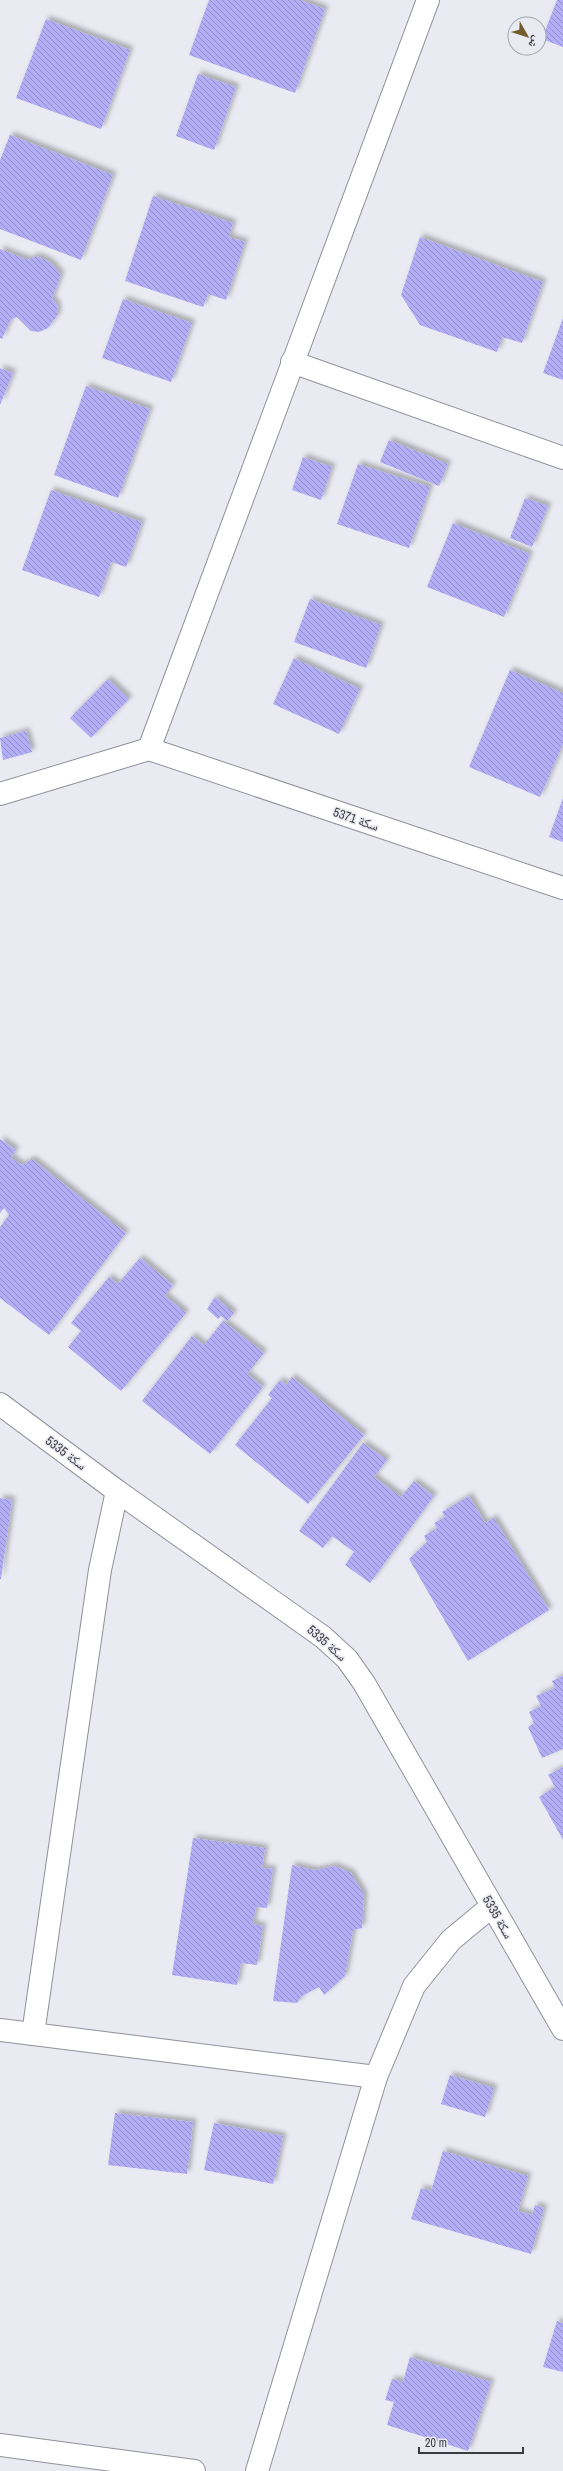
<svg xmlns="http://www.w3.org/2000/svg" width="563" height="2471" viewBox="0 0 563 2471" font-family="'Archivo Narrow','Noto Naskh Arabic',sans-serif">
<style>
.building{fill:url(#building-back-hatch);filter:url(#shadow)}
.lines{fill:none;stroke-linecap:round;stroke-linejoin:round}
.street-casing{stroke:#91919a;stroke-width:24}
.secondary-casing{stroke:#91919a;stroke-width:24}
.street{stroke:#fff;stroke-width:22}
.secondary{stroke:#fff;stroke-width:22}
.labels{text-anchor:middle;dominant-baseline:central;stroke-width:3;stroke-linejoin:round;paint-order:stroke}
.street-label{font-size:13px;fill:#3b3b3f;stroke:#eaeaf3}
</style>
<defs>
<pattern id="building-back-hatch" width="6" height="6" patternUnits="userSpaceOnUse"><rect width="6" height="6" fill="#b2adf4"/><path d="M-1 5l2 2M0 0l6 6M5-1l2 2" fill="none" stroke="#928ec7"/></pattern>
<filter id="shadow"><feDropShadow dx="3.5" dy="-3.5" stdDeviation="2" flood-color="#0004"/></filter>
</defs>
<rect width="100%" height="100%" fill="#eaeaf3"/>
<g class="building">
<path d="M209,0H300L325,9L295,93L189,55Z"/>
<path d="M557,0H563V47L542,39Z"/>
<path d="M46,19L130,50L101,129L16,98Z"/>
<path d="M198,74L236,87L214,150L176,136Z"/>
<path d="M10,135L113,175L81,260L0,229V160Z"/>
<path d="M153,196L233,223L229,237L245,242L226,300L208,294L203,307L125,281Z"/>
<path d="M420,237L543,282L522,343L502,337L497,352L420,325L401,295Z"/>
<path d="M0,249L28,260L36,256L44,259L51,263L61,275L52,299L57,305L58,314L48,328L39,332L31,331L17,317L11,319L2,339L0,338Z"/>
<path d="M123,299L192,323L171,382L102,358Z"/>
<path d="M563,318V380L543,373Z"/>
<path d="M0,368L13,373L0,405Z"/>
<path d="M86,386L150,409L118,498L54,475Z"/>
<path d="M389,440L448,464L439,486L380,462Z"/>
<path d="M303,457L332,467L321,500L292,490Z"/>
<path d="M358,464L430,487L409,548L337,524Z"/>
<path d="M51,490L142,522L126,567L111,562L99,597L22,570Z"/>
<path d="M525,498L548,506L532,547L510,538Z"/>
<path d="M453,523L530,554L504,617L427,587Z"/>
<path d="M310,599L381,625L366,668L294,642Z"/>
<path d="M294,658L360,689L339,734L273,704Z"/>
<path d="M510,670L563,693V744L540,797L469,767Z"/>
<path d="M108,679L129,699L91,738L70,718Z"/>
<path d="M26,731L32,752L3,760L0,738Z"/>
<path d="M563,798V842L549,837Z"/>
<path d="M0,1139L16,1150L11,1158L22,1165L32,1159L126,1233L49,1335L0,1298V1227L9,1215L4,1208L0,1213Z"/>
<path d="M140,1258L173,1285L165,1296L186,1313L121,1391L68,1347L81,1331L71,1323L109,1277L118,1284Z"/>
<path d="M215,1297L234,1313L227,1321L221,1316L218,1319L207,1309Z"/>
<path d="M223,1321L264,1353L247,1374L263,1387L210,1454L142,1401L192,1336L204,1345Z"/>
<path d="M292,1377L364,1435L308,1504L235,1445L272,1398L268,1395L280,1380L286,1385Z"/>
<path d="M363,1443L387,1460L374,1477L401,1497L414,1481L434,1496L370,1583L345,1565L354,1552L332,1536L323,1548L299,1531Z"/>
<path d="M469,1496L485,1523L494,1518L549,1610L468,1661L409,1559L427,1542L424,1536L437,1528L434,1523L445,1517L442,1512Z"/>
<path d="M0,1498L12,1500L1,1579H0Z"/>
<path d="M563,1676V1749L542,1758L528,1727L534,1723L529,1712L541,1706L536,1696L555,1688L552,1681Z"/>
<path d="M563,1767V1840L539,1797L555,1787L548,1775Z"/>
<path d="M193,1838L265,1848L262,1868L273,1869L267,1908L256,1907L253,1924L263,1926L257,1965L241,1963L237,1985L172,1975Z"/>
<path d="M292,1865L314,1870L334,1866L351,1873L364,1895L362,1928L353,1930L345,1976L324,1995L319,1987L302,1996L297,2003L273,2001Z"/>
<path d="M450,2075L494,2088L485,2117L441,2104Z"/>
<path d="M115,2113L193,2122L187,2174L108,2165Z"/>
<path d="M214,2123L283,2136L273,2184L204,2170Z"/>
<path d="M443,2151L528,2176L518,2211L532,2215L535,2205L544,2208L531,2254L411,2219L421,2188L431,2191Z"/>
<path d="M557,2321L563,2323V2372L543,2367Z"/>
<path d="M410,2357L491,2382L468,2451L387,2425L394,2402L385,2400L392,2379L403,2382Z"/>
</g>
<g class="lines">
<g class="street-casing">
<g id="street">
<path d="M292,362L563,458"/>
<path d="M0,2030L376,2077"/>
<path d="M33,2034L100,1570L117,1491"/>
<path d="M0,2445L194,2471"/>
<path d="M257,2471L376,2077L414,1986L451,1940L492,1906"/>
</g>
</g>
<g class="secondary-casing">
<g id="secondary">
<path d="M149,749L428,0"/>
<path d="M149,749L563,888"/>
<path d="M0,794L149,749"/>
<path d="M0,1404L117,1491L323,1637L347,1659L364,1683L563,2029"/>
</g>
</g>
<use href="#street" class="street"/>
<use href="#secondary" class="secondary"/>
</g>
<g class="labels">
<g class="street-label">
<text transform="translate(356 819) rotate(19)">سكة 5371</text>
<text transform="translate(66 1453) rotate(37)">سكة 5335</text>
<text transform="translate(327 1643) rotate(41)">سكة 5335</text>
<text transform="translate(498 1917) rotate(60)">سكة 5335</text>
</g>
</g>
<g transform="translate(527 36) rotate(129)"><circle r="19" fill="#eaeaf3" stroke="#a4a4ab"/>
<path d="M0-3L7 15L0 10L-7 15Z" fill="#745d2d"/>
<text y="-6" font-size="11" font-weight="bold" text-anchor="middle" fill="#3b3b3f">ش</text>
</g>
<path d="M419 2447v6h104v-6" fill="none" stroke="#3b3b3f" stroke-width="2"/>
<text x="425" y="2447" font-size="12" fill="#3b3b3f" stroke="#eaeaf3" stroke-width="3" paint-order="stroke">20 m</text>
</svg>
